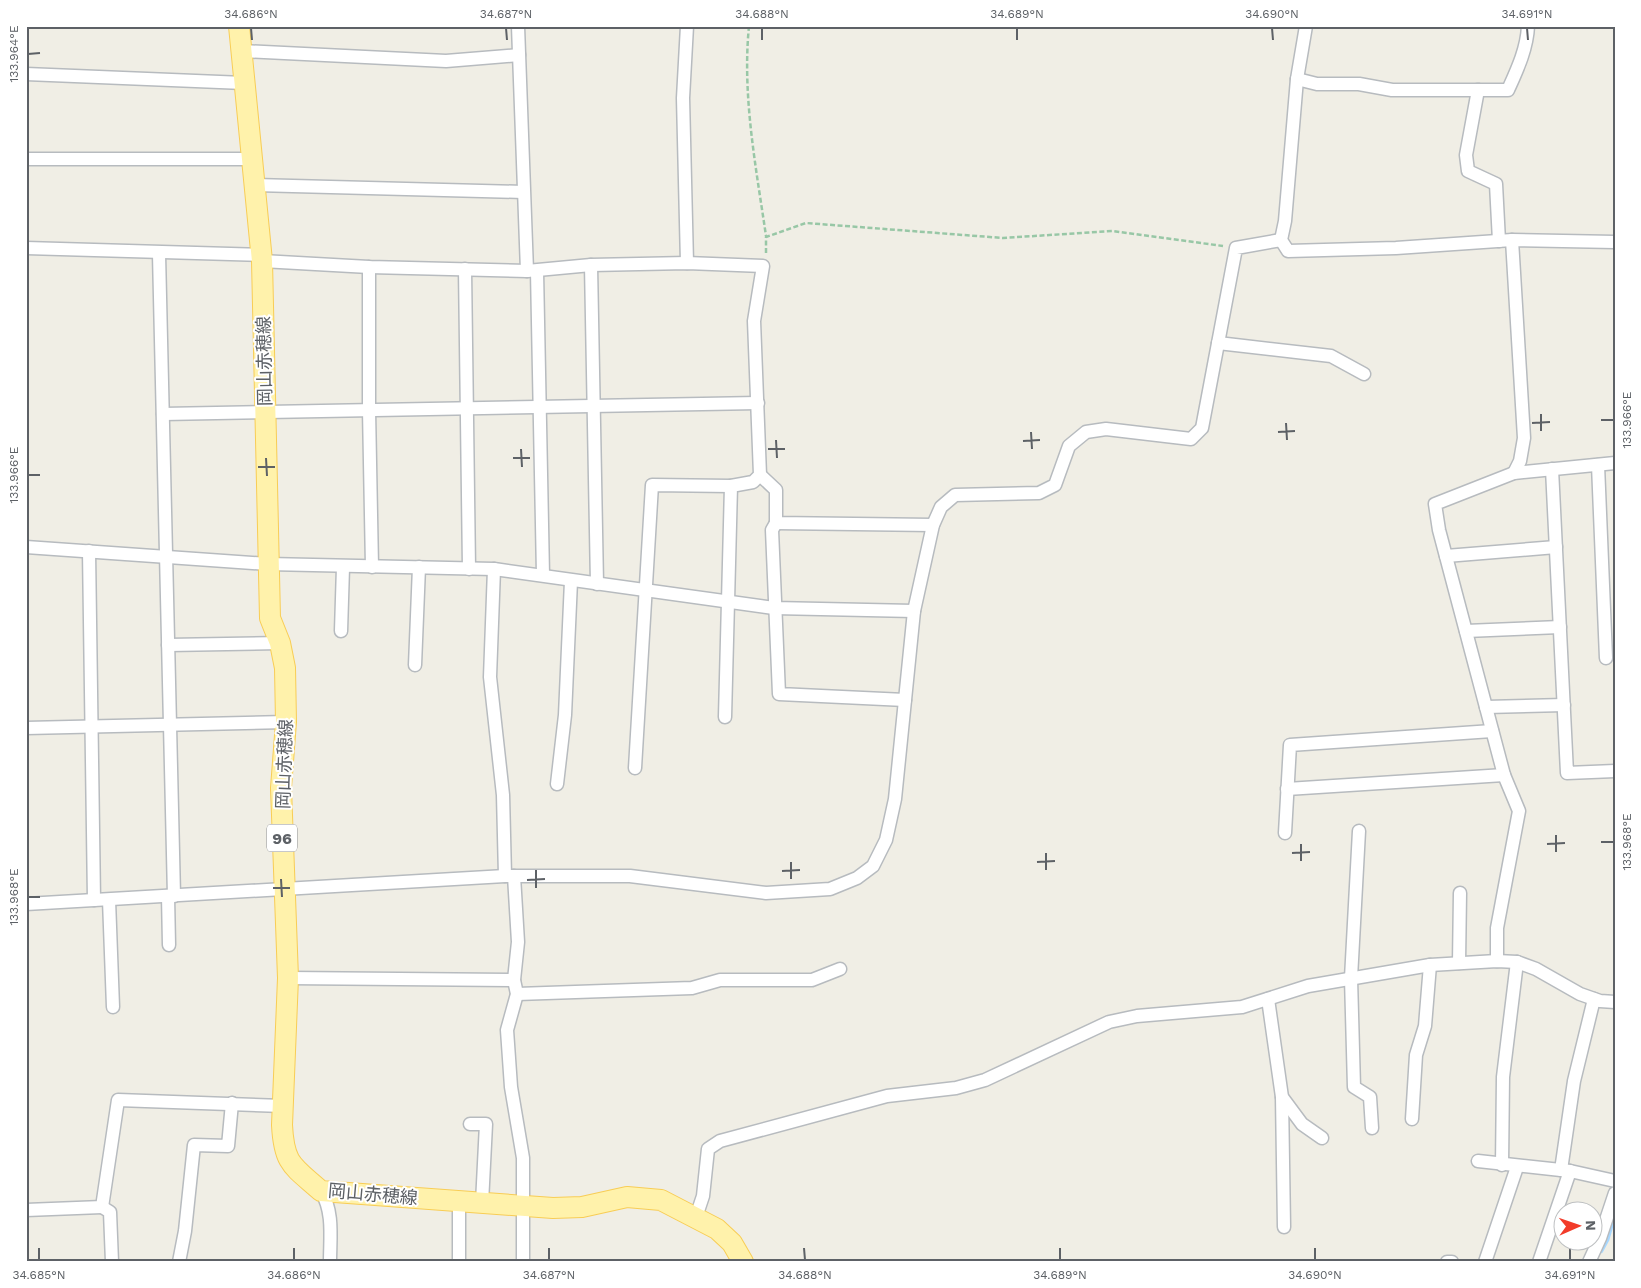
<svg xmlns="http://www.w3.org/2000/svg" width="1641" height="1288" viewBox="0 0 1641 1288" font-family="'Work Sans','Noto Sans JP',sans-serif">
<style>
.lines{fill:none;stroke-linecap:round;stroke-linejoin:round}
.stream{stroke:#a6d7ff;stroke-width:4.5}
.street-casing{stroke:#b7bbbf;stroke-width:15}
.primary-casing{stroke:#f8cd55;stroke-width:22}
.path{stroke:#98c7a6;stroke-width:2.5;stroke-dasharray:5 2.5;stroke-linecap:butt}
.street{stroke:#fff;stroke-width:12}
.primary{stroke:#fff2ab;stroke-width:20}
.ticks{fill:none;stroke:#5d6166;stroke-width:2}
.labels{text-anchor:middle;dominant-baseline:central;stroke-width:4;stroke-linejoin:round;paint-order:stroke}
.shield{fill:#fff;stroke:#8e9094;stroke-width:1}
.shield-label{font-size:16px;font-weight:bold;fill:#5d6166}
.street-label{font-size:18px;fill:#5d6166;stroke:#fff}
.neatline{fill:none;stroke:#5d6166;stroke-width:2}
.ticks-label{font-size:12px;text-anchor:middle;fill:#5d6166}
</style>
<rect width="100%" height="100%" fill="#f0eee5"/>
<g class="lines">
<path class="stream" d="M1601,1251L1607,1240L1614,1216"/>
<g class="street-casing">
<g id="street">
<path d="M518,26L527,271"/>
<path d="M1306,26L1297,79L1285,221L1281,240L1288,251L1396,248L1512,240L1615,242"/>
<path d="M242,51L446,61L519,55"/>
<path d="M26,74L244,83"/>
<path d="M1297,79L1317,84H1359L1392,90H1508C1517,70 1527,49 1528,26"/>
<path d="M1478,90L1466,155L1468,171L1496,184L1499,241"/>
<path d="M26,159H253"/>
<path d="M255,185L523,192"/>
<path d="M1512,240L1524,438L1520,461L1514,473"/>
<path d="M26,248L261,255"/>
<path d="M159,254L174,896"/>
<path d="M262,261L369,267L527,271L591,265L687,263L763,266L754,321L760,475L753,482L731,486L725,717"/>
<path d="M687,263L683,98L687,26"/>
<path d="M591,265L597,584"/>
<path d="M369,267V410L372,567"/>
<path d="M465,269L469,569"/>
<path d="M537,271L543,575"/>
<path d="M1218,343L1331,356L1364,374"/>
<path d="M163,414L758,403"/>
<path d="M1598,465L1606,658"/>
<path d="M1552,469L1567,773L1615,771"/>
<path d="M760,475L776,490V523L933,525"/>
<path d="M776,523L772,530L779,694L905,700"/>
<path d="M26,547L268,564L494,569L774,608L914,611"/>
<path d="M89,551L94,900"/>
<path d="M1446,556L1556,547"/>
<path d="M494,569L490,677L503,795L505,876"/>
<path d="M341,631L343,567"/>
<path d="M1466,631L1560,627"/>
<path d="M168,645L280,643"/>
<path d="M415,665L419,567"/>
<path d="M1486,707L1564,705"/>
<path d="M26,728L286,722"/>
<path d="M635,768L652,485L731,486"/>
<path d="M557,784L565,715L571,581"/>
<path d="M1287,789L1504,775"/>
<path d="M1359,831L1351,978L1354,1087L1370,1097L1372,1128"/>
<path d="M1285,833L1290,745L1492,731"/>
<path d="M514,876L518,942L514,980L517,994L507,1030L511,1087L523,1158V1262"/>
<path d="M168,896L169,945"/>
<path d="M109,900L113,1007"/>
<path d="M26,904L505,876H630L766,893L830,889L857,878L873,866L886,840L895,799L914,611L933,525L941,507L955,495L1039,493L1055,485L1069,446L1086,432L1106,429L1191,439L1202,428L1236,248L1281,240"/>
<path d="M1497,961V928L1519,811L1504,775L1439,530L1435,504L1514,473L1615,463"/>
<path d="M1459,963L1460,893"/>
<path d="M288,978L514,980"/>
<path d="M517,994L692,988L720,980H812L840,969"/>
<path d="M1268,999L1282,1097L1302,1124L1322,1138"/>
<path d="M1282,1097L1284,1227"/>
<path d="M1412,1119L1416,1055L1425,1026L1430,965"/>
<path d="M470,1124H486L482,1203"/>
<path d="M1478,1161L1570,1171L1615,1181"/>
<path d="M1502,1165L1503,1077L1517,962"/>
<path d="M1561,1170L1574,1081L1594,999"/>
<path d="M321,1191C334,1212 330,1238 330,1262"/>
<path d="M459,1202V1262"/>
<path d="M102,1207L110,1212L112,1262"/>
<path d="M26,1210L102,1207L118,1100L283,1106"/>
<path d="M696,1217L703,1196L708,1149L720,1141L887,1096L956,1088L985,1080L1109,1022L1137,1016L1242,1007L1308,986L1430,965L1497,961L1517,962L1536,969L1580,994L1600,1001L1615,1002"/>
<path d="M179,1262L185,1231L194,1145L228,1146L232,1103"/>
<path d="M1447,1262H1452"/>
<path d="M1485,1262L1517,1167"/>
<path d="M1539,1262L1570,1171"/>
<path d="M1589,1262L1600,1238L1615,1193"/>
</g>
</g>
<g class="primary-casing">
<path id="primary" d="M239,26L262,261L270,618L280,643L285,668L286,722L281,788L288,978L282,1125C284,1165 293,1166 321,1191L553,1208L582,1207L627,1197L661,1200L717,1229L732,1243L743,1262"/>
</g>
<g class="path">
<path d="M749,26C742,96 756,167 766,236"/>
<path d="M766,253V237L806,223L1003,238L1112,231L1223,246"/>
</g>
<use href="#street" class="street"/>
<use href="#primary" class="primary"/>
</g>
<path class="ticks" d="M251,28L252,40M506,28L507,40M762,28V40M1017,28V40M1272,28L1273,40M1527,28L1528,40M28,54L40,53M1541,414V431M1601,420H1614M1286,423L1287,440M1532,423L1550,422M1031,432L1032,449M1278,432L1295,431M776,440L777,458M1023,441L1040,440M521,449L522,467M768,449H785M266,458L267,476M513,458H530M258,467H275M28,475H40M1556,835V852M1601,842H1614M1301,844V861M1547,844L1565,843M1046,853V870M1292,853L1310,852M791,862V879M1037,862L1055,861M536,870V888M782,871L800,870M281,879L282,897M527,880L545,879M273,888H290M28,897H40M39,1248V1260M294,1248V1260M549,1248V1260M804,1248L805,1260M1060,1248V1260M1315,1248V1260M1570,1248V1260"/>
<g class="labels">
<rect class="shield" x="267" y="824.5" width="30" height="27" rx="4"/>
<g class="shield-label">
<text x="282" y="838">96</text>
</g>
<g class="street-label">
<text transform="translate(264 361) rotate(-91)">岡山赤穂線</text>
<text transform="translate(284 764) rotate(-88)">岡山赤穂線</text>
<text transform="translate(373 1194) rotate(5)">岡山赤穂線</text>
</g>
</g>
<rect width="1641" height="1288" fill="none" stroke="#ffffff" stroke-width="55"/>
<g transform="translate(1578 1226) rotate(88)"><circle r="24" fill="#ffffff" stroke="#bec0c2"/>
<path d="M0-4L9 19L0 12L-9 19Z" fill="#f23b29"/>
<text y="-8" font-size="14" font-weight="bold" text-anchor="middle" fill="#5d6166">N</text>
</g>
<rect x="28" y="28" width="1586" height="1232" class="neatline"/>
<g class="ticks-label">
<text x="251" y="18">34.686°N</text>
<text x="506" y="18">34.687°N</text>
<text x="762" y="18">34.688°N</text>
<text x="1017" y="18">34.689°N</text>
<text x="1272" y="18">34.690°N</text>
<text x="1527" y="18">34.691°N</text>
<text transform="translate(14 54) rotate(-90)" y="4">133.964°E</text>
<text transform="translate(1627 420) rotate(-90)" y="4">133.966°E</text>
<text transform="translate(14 475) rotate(-90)" y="4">133.966°E</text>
<text transform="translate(1627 842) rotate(-90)" y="4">133.968°E</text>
<text transform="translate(14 897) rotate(-90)" y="4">133.968°E</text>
<text x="39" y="1279">34.685°N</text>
<text x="294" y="1279">34.686°N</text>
<text x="549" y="1279">34.687°N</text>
<text x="805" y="1279">34.688°N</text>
<text x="1060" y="1279">34.689°N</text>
<text x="1315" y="1279">34.690°N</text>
<text x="1570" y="1279">34.691°N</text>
</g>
</svg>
